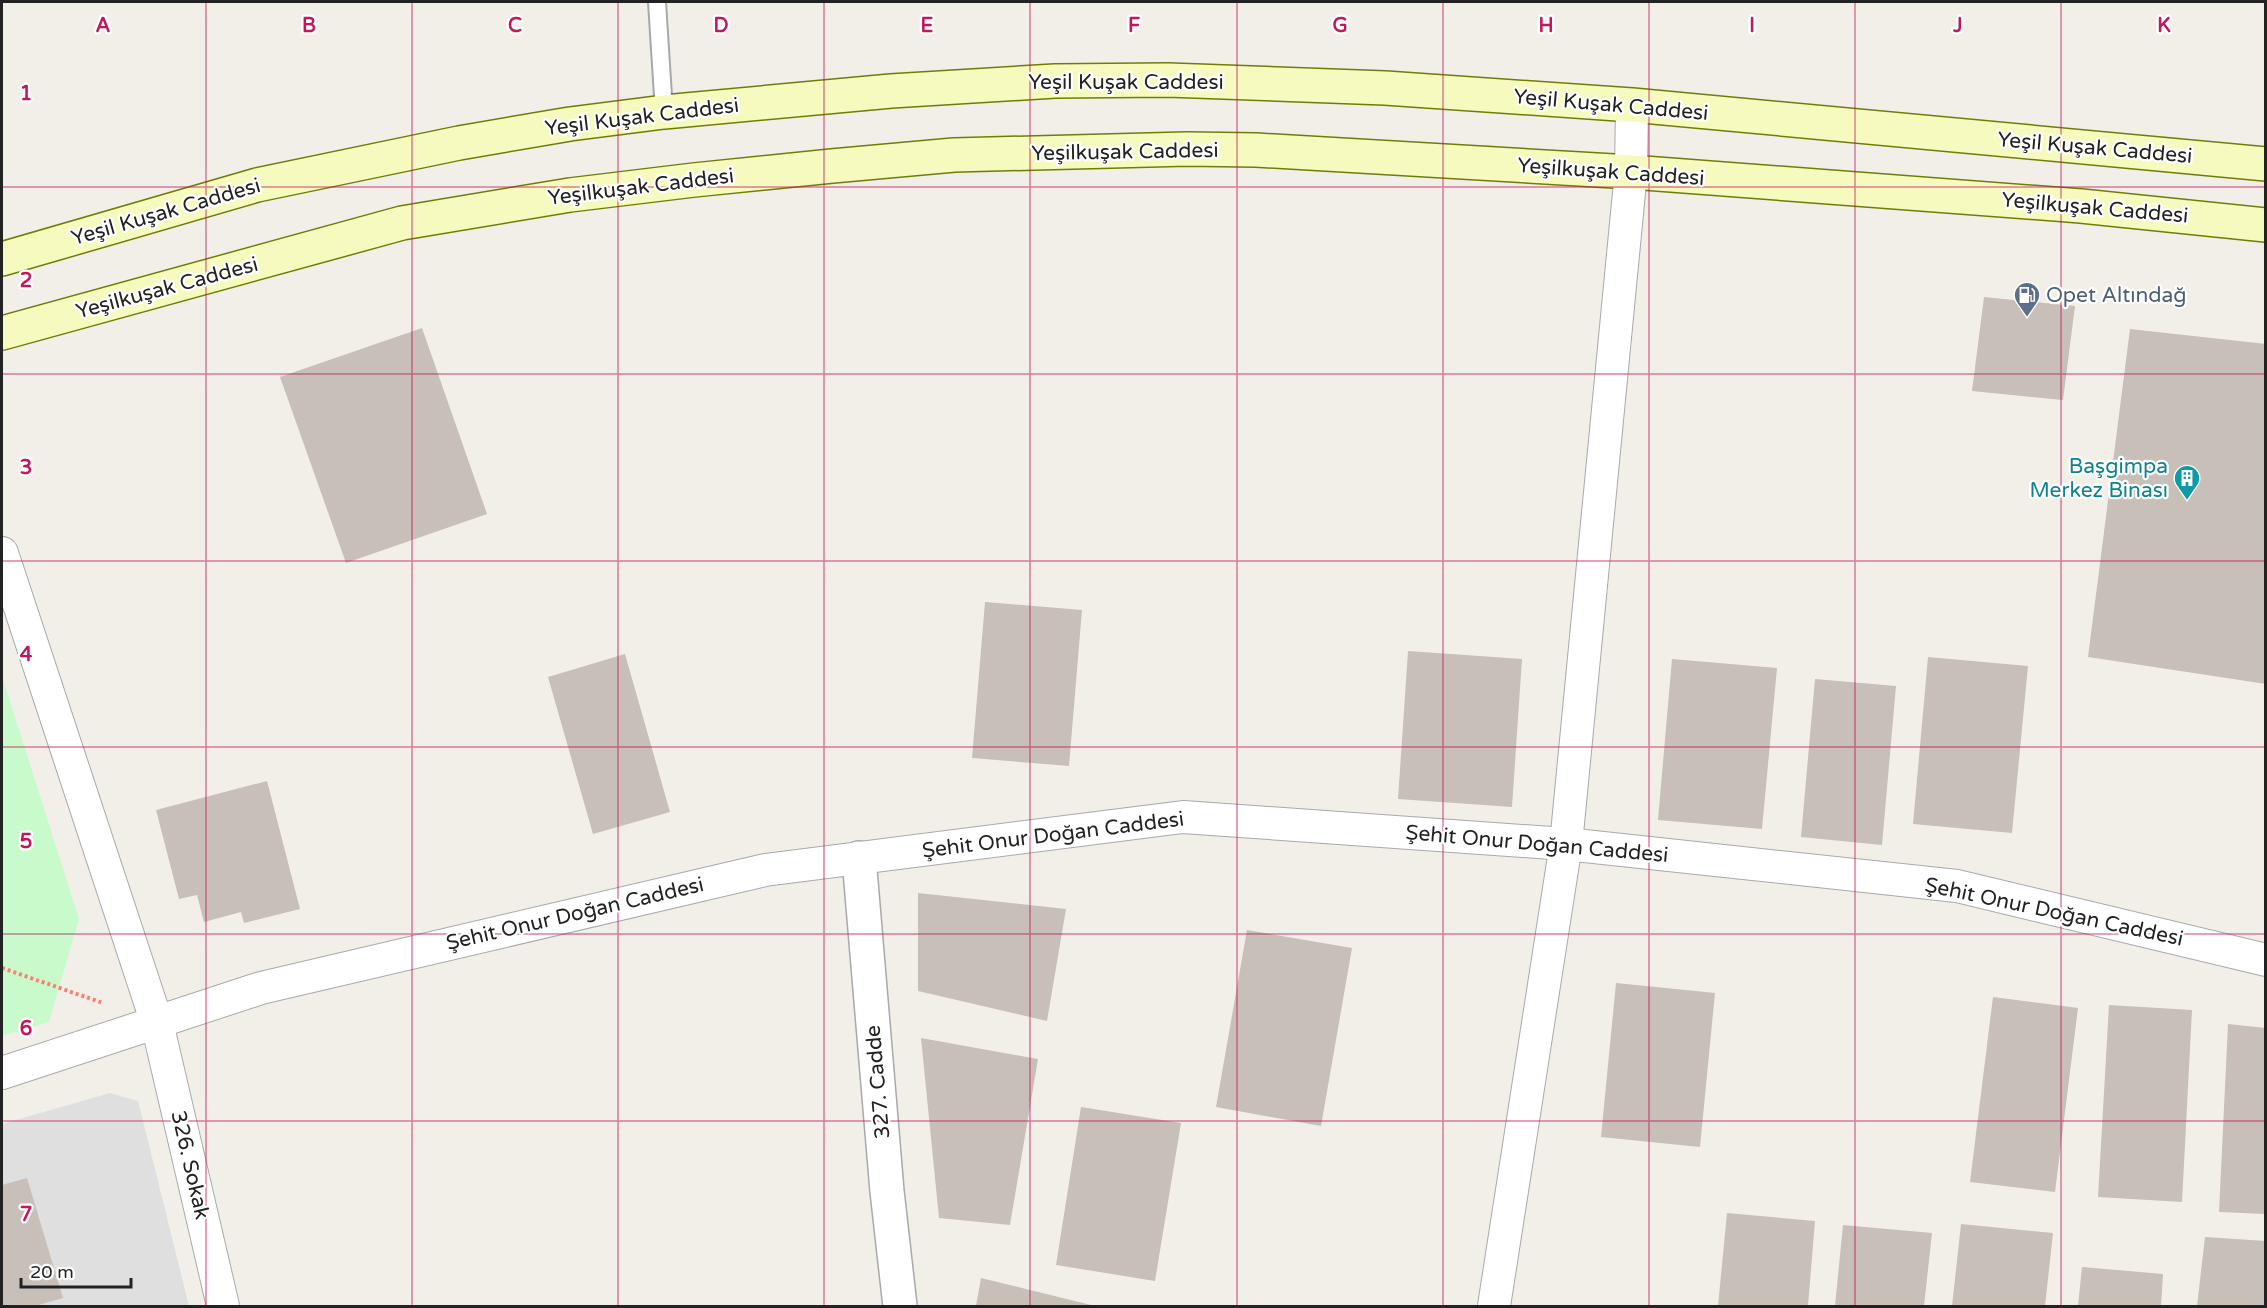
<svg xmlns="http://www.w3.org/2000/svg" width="2267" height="1308" viewBox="0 0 2267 1308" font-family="'Varela Round',sans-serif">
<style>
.residential{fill:#e0dfdf}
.park{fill:#c8facc}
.building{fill:#c7bfb8}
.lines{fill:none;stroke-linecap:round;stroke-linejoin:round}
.service-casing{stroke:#a9a9a9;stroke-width:20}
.minor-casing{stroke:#a9a9a9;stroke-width:34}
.tertiary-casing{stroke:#a9a9a9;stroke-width:36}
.secondary-casing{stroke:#707d05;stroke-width:36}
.path{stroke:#fa8072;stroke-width:4;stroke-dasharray:3 3;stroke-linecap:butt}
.service{stroke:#fff;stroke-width:16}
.minor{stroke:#fff;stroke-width:32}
.tertiary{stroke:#fff;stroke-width:33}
.secondary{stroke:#f7fabf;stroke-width:33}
.grid{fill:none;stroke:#c2185b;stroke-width:1.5;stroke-opacity:0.55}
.labels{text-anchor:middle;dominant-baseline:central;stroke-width:4.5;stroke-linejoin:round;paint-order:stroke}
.street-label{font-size:21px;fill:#222;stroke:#fff}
.service-label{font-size:21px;fill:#4e5e75;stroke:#fff;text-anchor:start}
.culture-label{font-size:21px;fill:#0d838f;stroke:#fff;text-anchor:end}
.grid-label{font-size:20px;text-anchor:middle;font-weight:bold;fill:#c2185b;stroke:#fff;stroke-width:4.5;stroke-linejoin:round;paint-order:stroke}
</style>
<rect width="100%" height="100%" fill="#f2efe9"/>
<path class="residential" d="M110,1093L138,1101L189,1306H2V1124Z"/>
<path class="park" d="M2,676L79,919L49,1022L2,1036Z"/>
<g class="building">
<path d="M1984,297L2075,306L2063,400L1972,391Z"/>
<path d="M422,328L487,514L346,563L280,377Z"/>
<path d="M2130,329L2266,344V684L2088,657Z"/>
<path d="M985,602L1082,610L1069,766L972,758Z"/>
<path d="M1408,651L1522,659L1512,807L1398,799Z"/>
<path d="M625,654L670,812L593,834L548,677Z"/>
<path d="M1928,657L2028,666L2012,833L1913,824Z"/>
<path d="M1672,659L1777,668L1762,829L1658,820Z"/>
<path d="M1815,679L1896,686L1882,845L1801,837Z"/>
<path d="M267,781L300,909L244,923L241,912L204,922L197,895L179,899L156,810Z"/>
<path d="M918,893L1066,909L1047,1021L918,991Z"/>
<path d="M1247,930L1352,948L1321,1126L1216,1107Z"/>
<path d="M1616,983L1715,993L1700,1147L1601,1137Z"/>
<path d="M1993,997L2078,1008L2055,1192L1970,1182Z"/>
<path d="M2109,1005L2192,1010L2182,1202L2098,1197Z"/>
<path d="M2228,1024L2266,1028V1214L2219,1212Z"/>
<path d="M921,1038L1038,1059L1010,1225L939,1218Z"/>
<path d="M1081,1107L1181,1123L1155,1281L1056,1265Z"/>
<path d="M27,1178L63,1298L35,1306H2V1185Z"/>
<path d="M1727,1213L1815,1221L1808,1306H1718Z"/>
<path d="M1961,1224L2053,1233L2045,1306H1952Z"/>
<path d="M1843,1225L1932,1233L1924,1306H1835Z"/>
<path d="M2205,1237L2266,1241V1306H2197Z"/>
<path d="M2082,1267L2163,1274L2161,1306H2078Z"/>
<path d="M981,1278L1095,1306H976Z"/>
</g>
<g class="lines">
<g class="service-casing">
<path id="service" d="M657,2L664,112"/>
</g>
<g class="minor-casing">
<g id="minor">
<path d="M2,553L157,1023L223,1306"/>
<path d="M2,1073L261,988L765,870L1183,817L1566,844L1957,886L2266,960"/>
<path d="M1494,1306L1566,844L1631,172L1632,105"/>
</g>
</g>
<g class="tertiary-casing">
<path id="tertiary" d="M859,858L887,1191L900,1306"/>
</g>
<g class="secondary-casing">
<g id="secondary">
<path d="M2,259L257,185L459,143L570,124L664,112L891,91L1055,81L1168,80L1385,88L1632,105L2266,164"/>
<path d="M2,333L402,223L570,195L694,180L832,166L954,155L1187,149L1256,150L1631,172L2081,206L2266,225"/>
</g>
</g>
<path class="path" d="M2,968L103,1003"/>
<use href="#service" class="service"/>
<use href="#minor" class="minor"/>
<use href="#tertiary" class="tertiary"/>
<use href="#secondary" class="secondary"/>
</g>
<path class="grid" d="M206,2V1306M412,2V1306M618,2V1306M824,2V1306M1030,2V1306M1237,2V1306M1443,2V1306M1649,2V1306M1855,2V1306M2061,2V1306M2,187H2266M2,374H2266M2,561H2266M2,747H2266M2,934H2266M2,1121H2266"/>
<defs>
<g id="fuel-pin" transform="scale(1.35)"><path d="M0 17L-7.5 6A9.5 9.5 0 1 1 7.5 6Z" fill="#5c6f8a" stroke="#fff"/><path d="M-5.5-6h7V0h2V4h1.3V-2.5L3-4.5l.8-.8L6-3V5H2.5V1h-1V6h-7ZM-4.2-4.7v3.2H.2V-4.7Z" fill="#fff"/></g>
<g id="building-pin" transform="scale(1.35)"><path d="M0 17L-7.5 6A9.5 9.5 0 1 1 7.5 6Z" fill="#0f9aa8" stroke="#fff"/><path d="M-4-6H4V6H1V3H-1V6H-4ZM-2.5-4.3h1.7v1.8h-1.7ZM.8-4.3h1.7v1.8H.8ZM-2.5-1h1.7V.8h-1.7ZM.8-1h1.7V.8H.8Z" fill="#fff"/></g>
</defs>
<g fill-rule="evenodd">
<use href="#fuel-pin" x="2027" y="295"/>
<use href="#building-pin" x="2187" y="478"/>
</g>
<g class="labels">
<g class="street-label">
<text x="1126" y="82">Yeşil Kuşak Caddesi</text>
<text transform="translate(1611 105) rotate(5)">Yeşil Kuşak Caddesi</text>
<text transform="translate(642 117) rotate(-7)">Yeşil Kuşak Caddesi</text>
<text transform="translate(2095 148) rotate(5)">Yeşil Kuşak Caddesi</text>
<text transform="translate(1125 152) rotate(-1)">Yeşilkuşak Caddesi</text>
<text transform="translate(1611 172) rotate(4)">Yeşilkuşak Caddesi</text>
<text transform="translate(641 187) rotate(-7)">Yeşilkuşak Caddesi</text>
<text transform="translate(2095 208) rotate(5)">Yeşilkuşak Caddesi</text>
<text transform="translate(166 212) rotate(-16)">Yeşil Kuşak Caddesi</text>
<text transform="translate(167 288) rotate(-15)">Yeşilkuşak Caddesi</text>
<text transform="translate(1053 835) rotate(-7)">Şehit Onur Doğan Caddesi</text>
<text transform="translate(1537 844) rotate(5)">Şehit Onur Doğan Caddesi</text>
<text transform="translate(2054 912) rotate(12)">Şehit Onur Doğan Caddesi</text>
<text transform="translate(575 914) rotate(-13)">Şehit Onur Doğan Caddesi</text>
<text transform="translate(878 1082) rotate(-95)">327. Cadde</text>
<text transform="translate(190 1165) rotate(77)">326. Sokak</text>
</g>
<g class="service-label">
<text x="2046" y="295">Opet Altındağ</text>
</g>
<g class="culture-label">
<text x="2168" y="466">Başgimpa<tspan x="2168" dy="24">Merkez Binası</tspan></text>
</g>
</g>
<g class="grid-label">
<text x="103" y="32">A</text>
<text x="309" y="32">B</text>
<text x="515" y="32">C</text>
<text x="721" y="32">D</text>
<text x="927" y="32">E</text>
<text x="1134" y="32">F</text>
<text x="1340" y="32">G</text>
<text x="1546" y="32">H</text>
<text x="1752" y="32">I</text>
<text x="1958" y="32">J</text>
<text x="2164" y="32">K</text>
<text x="26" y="100">1</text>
<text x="26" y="287">2</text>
<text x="26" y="474">3</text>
<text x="26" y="661">4</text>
<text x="26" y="848">5</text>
<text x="26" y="1035">6</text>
<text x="26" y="1221">7</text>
</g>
<rect width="2267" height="1308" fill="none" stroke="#222222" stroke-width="6"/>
<path d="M21 1278v9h110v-9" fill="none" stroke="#222222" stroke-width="3"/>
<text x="30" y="1278" font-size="18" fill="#222222" stroke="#ffffff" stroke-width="4.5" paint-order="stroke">20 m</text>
</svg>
